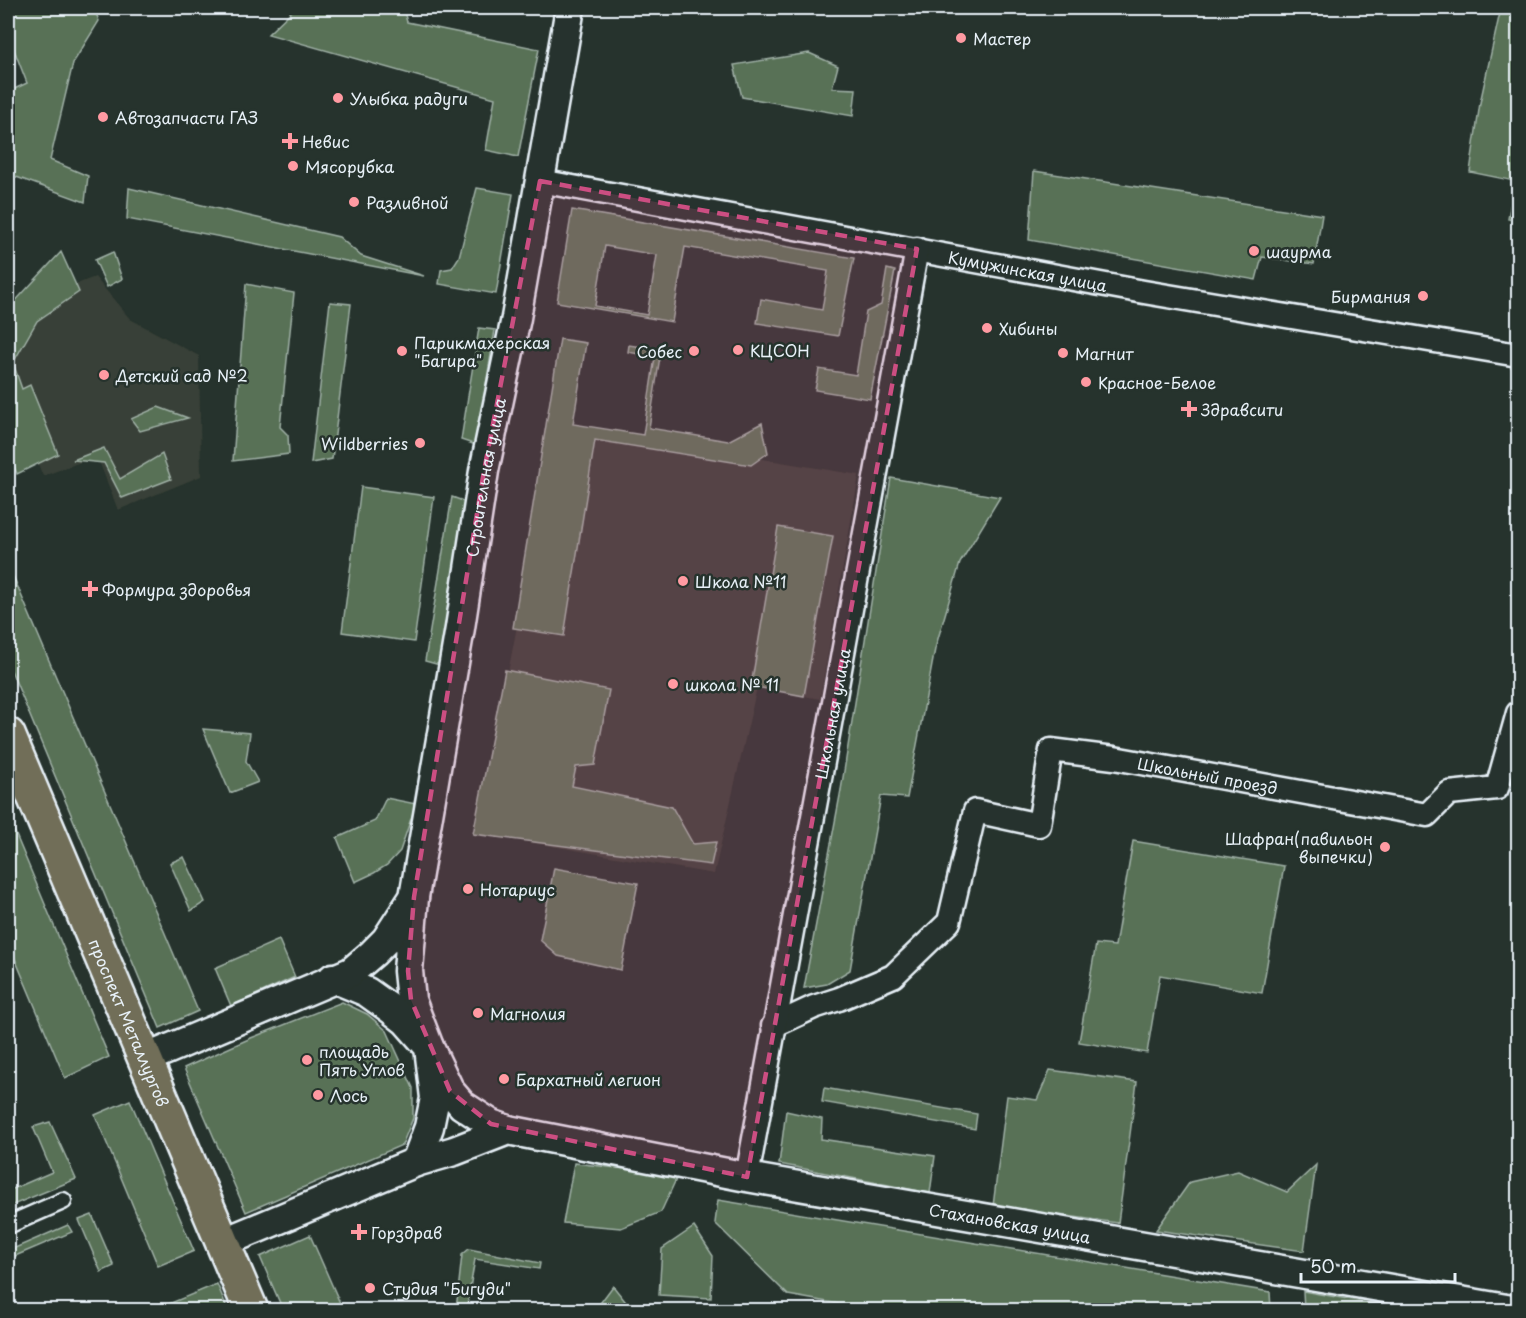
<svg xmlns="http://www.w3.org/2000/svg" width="1526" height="1318" viewBox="0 0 1526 1318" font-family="'Playpen Sans',sans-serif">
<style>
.built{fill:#394037}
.green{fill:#587156;stroke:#a0b1a7;stroke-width:1.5;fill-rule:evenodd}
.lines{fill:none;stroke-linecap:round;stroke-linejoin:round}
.pedestrian-casing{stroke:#e8f1f8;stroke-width:21}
.minor-casing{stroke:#e8f1f8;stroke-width:27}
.tertiary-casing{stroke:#e8f1f8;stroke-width:33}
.primary-casing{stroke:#e8f1f8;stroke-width:38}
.pedestrian{stroke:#26332d;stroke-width:16}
.minor{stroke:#26332d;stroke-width:22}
.tertiary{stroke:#26332d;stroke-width:28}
.primary{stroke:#716e59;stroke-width:33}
.marked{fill:#cc4e82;fill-opacity:0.2;stroke:#cc4e82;stroke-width:4.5;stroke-dasharray:12 8;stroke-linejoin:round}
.poi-dot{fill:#ff9aa2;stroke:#26332d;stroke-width:2}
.labels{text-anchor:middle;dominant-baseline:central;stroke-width:5;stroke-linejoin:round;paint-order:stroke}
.poi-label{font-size:16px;fill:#e8f1f8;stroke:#26332d;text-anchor:start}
.street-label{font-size:16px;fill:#e8f1f8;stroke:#26332d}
</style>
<rect width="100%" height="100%" fill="#26332d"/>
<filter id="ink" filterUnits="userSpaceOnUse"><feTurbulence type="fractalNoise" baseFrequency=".0167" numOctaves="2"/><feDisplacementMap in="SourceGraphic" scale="12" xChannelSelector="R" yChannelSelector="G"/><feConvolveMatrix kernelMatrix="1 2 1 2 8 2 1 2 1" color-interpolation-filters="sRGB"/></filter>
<g filter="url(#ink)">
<g class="built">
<path d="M95,277L130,319L199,356L201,476L118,510L97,456L43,476L8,393V338L40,298Z"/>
<path d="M556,425L859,475L820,699L757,687L714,874L477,833Z"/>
</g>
<g class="green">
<path d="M8,8H94L99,21L73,63L50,160L88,176L85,202L8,174V92L27,83L8,34Z"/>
<path d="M295,8H403L407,22L539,49L518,157L486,150L495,98L268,34Z"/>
<path d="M1501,8H1518V221L1508,219L1515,181L1470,172L1480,103Z"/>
<path d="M809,53L838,66L832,88L856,89L853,116L742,97L734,65Z"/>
<path d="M1034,171L1322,215L1314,264L1262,257L1256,280L1029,240Z"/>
<path d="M129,188L339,237L361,256L424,276L127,219Z"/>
<path d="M477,188L513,194L496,294L439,284L441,270L452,268L459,257Z"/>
<path d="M572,210L854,258L838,336L757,323L761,299L822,310L828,271L685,247L672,322L557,302ZM605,246L657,255L647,315L595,306Z"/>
<path d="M61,252L79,292L37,321L13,363L22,389L30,385L58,454L17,474L8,451V309Z"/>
<path d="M113,252L122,279L107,287L95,260Z"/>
<path d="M887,269L895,271L870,399L815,390L819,369L856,375L866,312L881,305Z"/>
<path d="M246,284L294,293L280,427L288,435L289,454L233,461Z"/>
<path d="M330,302L351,304L332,459L311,463Z"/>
<path d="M479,328L495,330L476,445L461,440Z"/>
<path d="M560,339L586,343L573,424L643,435L655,357L628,352L629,345L661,350L649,428L728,441L762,423L768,453L751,465L595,440L564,636L513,628Z"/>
<path d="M158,407L188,418L140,431L131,419Z"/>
<path d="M104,448L120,479L162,454L171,479L122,498L104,463L73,460Z"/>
<path d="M891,478L1000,497L960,563L935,649L907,798L881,796L850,970L827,984L804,988L841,790Z"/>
<path d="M361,487L434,497L414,642L342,632Z"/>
<path d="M452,497L466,502L440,665L425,661Z"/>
<path d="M778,527L833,536L804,696L751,686Z"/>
<path d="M8,564L198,1011L160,1028L8,663Z"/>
<path d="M505,670L609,690L595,765L576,767L572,786L672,807L693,844L716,842L711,865L473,834Z"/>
<path d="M203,729L250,733L246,761L258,782L230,793Z"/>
<path d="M386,798L416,804L400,851L387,865L374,873L355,882L337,838L375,821Z"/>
<path d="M8,816L109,1057L65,1078L8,942Z"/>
<path d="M1133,841L1284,866L1262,993L1160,975L1147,1053L1079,1042L1096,944L1115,946Z"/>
<path d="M184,857L205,902L191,911L170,863Z"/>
<path d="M554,868L638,883L621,970L558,956L540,940Z"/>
<path d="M279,940L295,977L231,1006L215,968Z"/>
<path d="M342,1002L367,1014L387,1031L413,1088V1118L402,1145L246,1212L184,1068L251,1038Z"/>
<path d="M1050,1070L1137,1082L1118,1223L993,1206L1007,1096L1037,1100Z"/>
<path d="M824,1088L977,1114L975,1129L822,1102Z"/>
<path d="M130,1100L194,1251L158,1266L95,1115Z"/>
<path d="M786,1111L822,1119L821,1139L935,1156L930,1193L779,1164Z"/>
<path d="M50,1122L76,1179L8,1207V1191L52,1172L33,1127Z"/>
<path d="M574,1163L678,1175L661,1212L621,1228L563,1223Z"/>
<path d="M1316,1165L1304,1251L1156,1230L1190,1182L1238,1171L1287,1192Z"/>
<path d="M718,1200L1270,1292L1271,1310H893L839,1304L788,1295L715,1223Z"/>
<path d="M92,1215L114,1266L101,1272L79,1220Z"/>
<path d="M68,1225L72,1232L8,1259V1251Z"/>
<path d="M694,1227L713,1256L711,1298L659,1295L662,1249Z"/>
<path d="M310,1235L343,1310H283L260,1257Z"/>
<path d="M469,1249L540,1263L539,1269L475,1259L467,1305L501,1310H456L462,1255Z"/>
<path d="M217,1284L228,1310H169L166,1305Z"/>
<path d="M613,1286L629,1306L626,1310H595Z"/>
<path d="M1303,1291L1409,1310H1304Z"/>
</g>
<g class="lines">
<g class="pedestrian-casing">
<path id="pedestrian" d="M8,1225L63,1201"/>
</g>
<g class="minor-casing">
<g id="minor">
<path id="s1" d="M540,181L1144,292L1518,355"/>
<path id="s2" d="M773,1026L814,1007L839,999L893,976L949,922L975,811L1039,825L1051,750L1114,758L1427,815L1449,793L1497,788L1518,713"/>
<path id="s3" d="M747,1177L917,249"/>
</g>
</g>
<g class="tertiary-casing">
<g id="tertiary">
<path id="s4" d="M414,897L408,971L411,1000L429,1047L450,1091L462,1105L491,1124L508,1130L747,1177L1512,1310"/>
<path d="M333,978L367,992L388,1007L406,1021L429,1047L435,1098L429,1127L416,1162"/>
<path id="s5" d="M145,1059L351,972L373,953L386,940L414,897L460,628L484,471L516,318L570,8"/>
<path d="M222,1243L416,1162L454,1151L508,1130"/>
</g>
</g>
<g class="primary-casing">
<g id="primary">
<path id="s6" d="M8,735L251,1310"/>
</g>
</g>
<use href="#pedestrian" class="pedestrian"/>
<use href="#minor" class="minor"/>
<use href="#tertiary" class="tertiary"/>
<use href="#primary" class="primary"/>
</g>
</g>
<path class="marked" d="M540,181L917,249L747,1177L491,1124L450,1091L411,1000L408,971L414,897L484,471Z"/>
<g class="poi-dot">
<circle cx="961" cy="38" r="6"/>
<circle cx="338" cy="98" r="6"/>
<circle cx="103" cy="117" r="6"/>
<path d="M287 132h6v6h6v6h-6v6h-6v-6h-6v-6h6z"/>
<circle cx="293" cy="166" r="6"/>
<circle cx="354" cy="202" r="6"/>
<circle cx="1254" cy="251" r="6"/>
<circle cx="1423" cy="296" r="6"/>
<circle cx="987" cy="328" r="6"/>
<circle cx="738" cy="350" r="6"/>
<circle cx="402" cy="351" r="6"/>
<circle cx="694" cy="351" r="6"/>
<circle cx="1063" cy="353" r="6"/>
<circle cx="104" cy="375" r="6"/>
<circle cx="1086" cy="382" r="6"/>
<path d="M1186 400h6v6h6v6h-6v6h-6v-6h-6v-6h6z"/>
<circle cx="420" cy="443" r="6"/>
<circle cx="683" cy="581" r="6"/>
<path d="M87 580h6v6h6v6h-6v6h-6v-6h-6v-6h6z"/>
<circle cx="673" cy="684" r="6"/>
<circle cx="1385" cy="847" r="6"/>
<circle cx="468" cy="889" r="6"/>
<circle cx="478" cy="1013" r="6"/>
<circle cx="307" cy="1060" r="6"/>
<circle cx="504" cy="1079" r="6"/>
<circle cx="318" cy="1095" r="6"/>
<path d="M356 1223h6v6h6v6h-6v6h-6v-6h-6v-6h6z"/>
<circle cx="370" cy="1288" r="6"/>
</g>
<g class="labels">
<g class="poi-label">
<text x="973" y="38">Мастер</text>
<text x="350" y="98">Улыбка радуги</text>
<text x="115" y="117">Автозапчасти ГАЗ</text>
<text x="302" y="141">Невис</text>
<text x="305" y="166">Мясорубка</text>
<text x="366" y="202">Разливной</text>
<text x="1266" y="251">шаурма</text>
<text x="1411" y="296" text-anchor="end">Бирмания</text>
<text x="999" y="328">Хибины</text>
<text x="414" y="342">Парикмахерская<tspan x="414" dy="18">"Багира"</tspan></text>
<text x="750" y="350">КЦСОН</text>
<text x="682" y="351" text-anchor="end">Собес</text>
<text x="1075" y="353">Магнит</text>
<text x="116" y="375">Детский сад №2</text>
<text x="1098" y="382">Красное-Белое</text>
<text x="1201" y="409">Здравсити</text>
<text x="408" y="443" text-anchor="end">Wildberries</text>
<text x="695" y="581">Школа №11</text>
<text x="102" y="589">Формура здоровья</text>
<text x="685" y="684">школа № 11</text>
<text x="1373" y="838" text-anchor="end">Шафран(павильон<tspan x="1373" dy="18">выпечки)</tspan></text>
<text x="480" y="889">Нотариус</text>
<text x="490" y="1013">Магнолия</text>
<text x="319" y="1051">площадь<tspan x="319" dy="18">Пять Углов</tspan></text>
<text x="516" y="1079">Бархатный легион</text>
<text x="330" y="1095">Лось</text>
<text x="371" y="1232">Горздрав</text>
<text x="382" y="1288">Студия "Бигуди"</text>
</g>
<g class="street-label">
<text stroke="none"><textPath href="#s1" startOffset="496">Кумужинская улица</textPath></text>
<text stroke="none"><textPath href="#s5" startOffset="748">Строительная улица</textPath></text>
<text stroke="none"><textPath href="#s3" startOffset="471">Школьная улица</textPath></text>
<text stroke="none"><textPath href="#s2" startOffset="622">Школьный проезд</textPath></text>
<text stroke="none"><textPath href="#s6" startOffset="312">проспект Металлургов</textPath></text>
<text stroke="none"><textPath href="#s4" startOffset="784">Стахановская улица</textPath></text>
</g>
</g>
<rect width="1526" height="1318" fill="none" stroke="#26332d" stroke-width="30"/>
<rect x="15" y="15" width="1496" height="1288" fill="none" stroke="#e8f1f8" stroke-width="2" filter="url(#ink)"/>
<path d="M1301 1273v9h154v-9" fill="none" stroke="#e8f1f8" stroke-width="3"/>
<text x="1310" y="1273" font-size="18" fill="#e8f1f8" stroke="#26332d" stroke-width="4.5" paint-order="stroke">50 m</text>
</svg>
